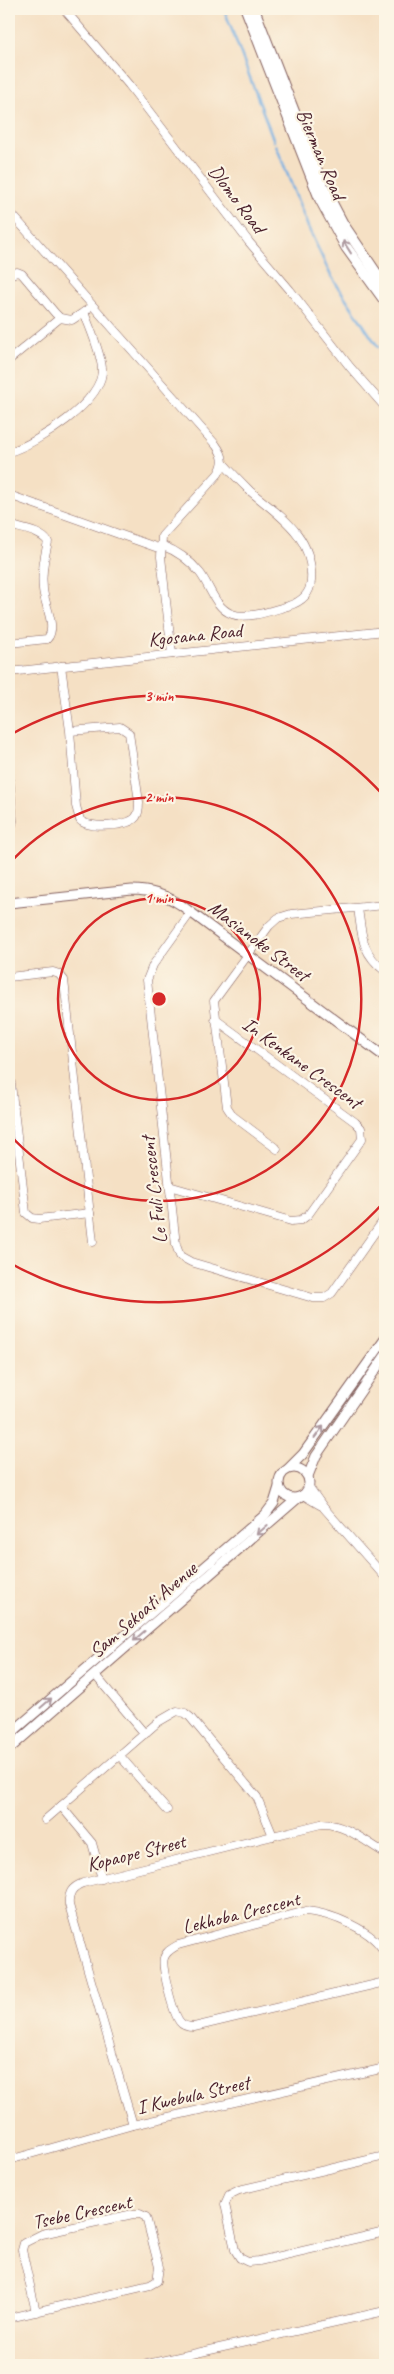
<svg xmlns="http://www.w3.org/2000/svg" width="394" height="2374" viewBox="0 0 394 2374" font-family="Caveat,sans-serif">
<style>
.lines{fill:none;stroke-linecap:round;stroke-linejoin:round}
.stream{stroke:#70ade2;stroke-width:2.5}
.minor-casing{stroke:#866361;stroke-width:9}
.tertiary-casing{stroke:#866361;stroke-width:11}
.secondary-casing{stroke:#866361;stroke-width:12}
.minor{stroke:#fff;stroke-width:8}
.tertiary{stroke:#fff;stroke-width:9}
.secondary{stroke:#fff;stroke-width:10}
.oneway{stroke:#ae9aa0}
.ring{fill:none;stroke:#d62828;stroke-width:2.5}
.labels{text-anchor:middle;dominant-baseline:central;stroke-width:4.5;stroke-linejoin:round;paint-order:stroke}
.street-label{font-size:20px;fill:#4a1f2b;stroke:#fcf5e5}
.centre{fill:#d62828;stroke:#fcf5e5;stroke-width:2.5}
.ring-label{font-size:15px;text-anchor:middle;font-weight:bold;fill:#d62828;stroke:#fcf5e5;stroke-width:4.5;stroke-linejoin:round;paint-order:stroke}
</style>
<rect width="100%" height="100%" fill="#fcf5e5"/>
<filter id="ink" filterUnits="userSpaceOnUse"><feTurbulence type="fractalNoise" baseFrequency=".02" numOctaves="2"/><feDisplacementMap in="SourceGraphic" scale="10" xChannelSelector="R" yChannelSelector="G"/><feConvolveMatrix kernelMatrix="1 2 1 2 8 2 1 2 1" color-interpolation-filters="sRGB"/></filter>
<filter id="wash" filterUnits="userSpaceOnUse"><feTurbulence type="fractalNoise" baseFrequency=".0096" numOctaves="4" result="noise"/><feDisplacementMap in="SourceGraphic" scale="20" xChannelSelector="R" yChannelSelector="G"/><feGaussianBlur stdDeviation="1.12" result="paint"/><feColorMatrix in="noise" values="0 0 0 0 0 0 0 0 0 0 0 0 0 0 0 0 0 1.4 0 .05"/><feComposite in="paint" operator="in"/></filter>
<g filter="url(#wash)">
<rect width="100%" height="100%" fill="#f5e0c4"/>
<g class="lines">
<g class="stream">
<path d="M224,9L274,141"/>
<path d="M276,145L308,227L331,276L378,347"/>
<path d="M381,351L385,356"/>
</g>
</g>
</g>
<g filter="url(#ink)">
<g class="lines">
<g class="minor-casing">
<g id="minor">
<path d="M64,9L129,85L249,242L290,290L350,367L385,407"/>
<path d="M9,211L216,445C224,456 225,463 218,474L162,536L161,557L172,654"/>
<path d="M9,275L17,272L22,274L55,313L60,318L72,320L87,310"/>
<path d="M9,360L60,318"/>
<path d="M9,452C36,444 105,401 102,368C100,350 90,329 84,312"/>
<path d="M9,495L161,549"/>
<path d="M9,525C21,529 41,531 48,542C44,558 41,573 43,589C44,604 58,628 47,639L9,643"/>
<path d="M161,545C177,551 189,559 200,573C210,586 215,608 232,614C247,620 273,610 288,606C301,602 310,595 311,581C314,536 280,516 250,491C241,482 232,473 224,464"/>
<path d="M61,666L70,731L76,806L80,820C88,829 128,827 136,817C139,813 139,807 139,802L129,733L120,727L70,731"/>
<path d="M9,672L385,631"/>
<path d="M9,776L13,821L9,833"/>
<path d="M358,908C362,935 361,953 385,971"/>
<path d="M191,912L153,965L147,980L176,1245L180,1256L191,1262L313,1298H324L332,1293L385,1218"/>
<path d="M9,977L53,972L59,974L64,980L93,1242"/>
<path d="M9,1067L26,1213L32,1218L39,1219L90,1213"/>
<path d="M277,1149L233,1116L227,1107L214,1001L269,926L278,918L291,914L385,905"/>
<path d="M169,1186L291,1221L301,1220L308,1215L362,1139L361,1128L355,1122L215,1019"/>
<path d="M309,1487L324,1508L385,1577"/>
<path d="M303,1495L320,1505"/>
<path d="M95,1675L145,1734"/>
<path d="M120,1756L167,1810"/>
<path d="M61,1806L92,1843L102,1879"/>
<path d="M45,1820L158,1722L177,1711L185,1713L190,1717L257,1797L273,1836"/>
<path d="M385,1954C375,1930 330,1913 306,1911L178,1945C173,1948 166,1951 164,1958C161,1966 173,2014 180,2022C183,2026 188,2027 194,2027L385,1982"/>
<path d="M133,2125L69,1905C68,1893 72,1887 83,1883L321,1824C344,1823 366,1842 385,1853"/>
<path d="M385,2156L239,2190L229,2195L225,2204L235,2250L240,2258L248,2262L259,2261L385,2232"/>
<path d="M9,2160L133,2125L385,2068"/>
<path d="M9,2318L150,2285L157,2281L159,2267L146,2217L140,2214H133L42,2234L24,2243L22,2250L36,2312"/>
<path d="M143,2365L385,2311"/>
</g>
</g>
<g class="tertiary-casing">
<g id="tertiary">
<path d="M9,903L132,890C150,890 166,895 181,905L385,1057"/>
<circle cx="294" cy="1483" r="15"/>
<path d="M288,1469L303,1454L385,1339"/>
<path d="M308,1476L316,1456L385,1356"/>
<path d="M9,1735L265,1515L274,1503L279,1487"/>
<path d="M9,1749L299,1497"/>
</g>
</g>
<g class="secondary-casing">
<g id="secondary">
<path d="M246,9L320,199L346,247L385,301"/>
<path d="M254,9L323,186L343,224L385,286"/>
</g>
</g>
<use href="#minor" class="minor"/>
<use href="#tertiary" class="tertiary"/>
<use href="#secondary" class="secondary"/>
</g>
<defs><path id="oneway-shaft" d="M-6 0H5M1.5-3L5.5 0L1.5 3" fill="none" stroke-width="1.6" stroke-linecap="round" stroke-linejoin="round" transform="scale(1.25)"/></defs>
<g class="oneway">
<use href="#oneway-shaft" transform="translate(347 247) rotate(-122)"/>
<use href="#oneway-shaft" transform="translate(319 1432) rotate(-53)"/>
<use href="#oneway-shaft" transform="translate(262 1530) rotate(139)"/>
<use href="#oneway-shaft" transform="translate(139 1636) rotate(139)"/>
<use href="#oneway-shaft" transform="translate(46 1703) rotate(-41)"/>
</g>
</g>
<g class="ring">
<circle cx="159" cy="999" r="101"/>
<path d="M9 864A202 202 0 1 1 9 1134"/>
<path d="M384 1202A303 303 0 0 1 10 1263M10 735A303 303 0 0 1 384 796"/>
</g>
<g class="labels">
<g class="street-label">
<text transform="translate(321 154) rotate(67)">Bierman Road</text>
<text transform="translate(237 199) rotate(53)">Dlomo Road</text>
<text transform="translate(195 635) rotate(-6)">Kgosana Road</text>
<text transform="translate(259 941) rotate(37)">Masianoke Street</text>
<text transform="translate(302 1063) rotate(36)">In Kenkane Crescent</text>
<text transform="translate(154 1190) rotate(-97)">Le Fuli Crescent</text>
<text transform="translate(143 1610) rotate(-41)">Sam Sekoati Avenue</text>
<text transform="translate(136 1853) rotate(-14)">Kopaope Street</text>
<text transform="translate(241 1913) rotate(-14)">Lekhoba Crescent</text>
<text transform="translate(193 2095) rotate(-13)">I Kwebula Street</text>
<text transform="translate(82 2212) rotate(-12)">Tsebe Crescent</text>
</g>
</g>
<circle cx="159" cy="999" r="8" class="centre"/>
<g class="ring-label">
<text x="159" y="701">3 min</text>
<text x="159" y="802">2 min</text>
<text x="159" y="903">1 min</text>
</g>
<rect width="394" height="2374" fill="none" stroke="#fcf5e5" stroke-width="30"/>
</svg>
